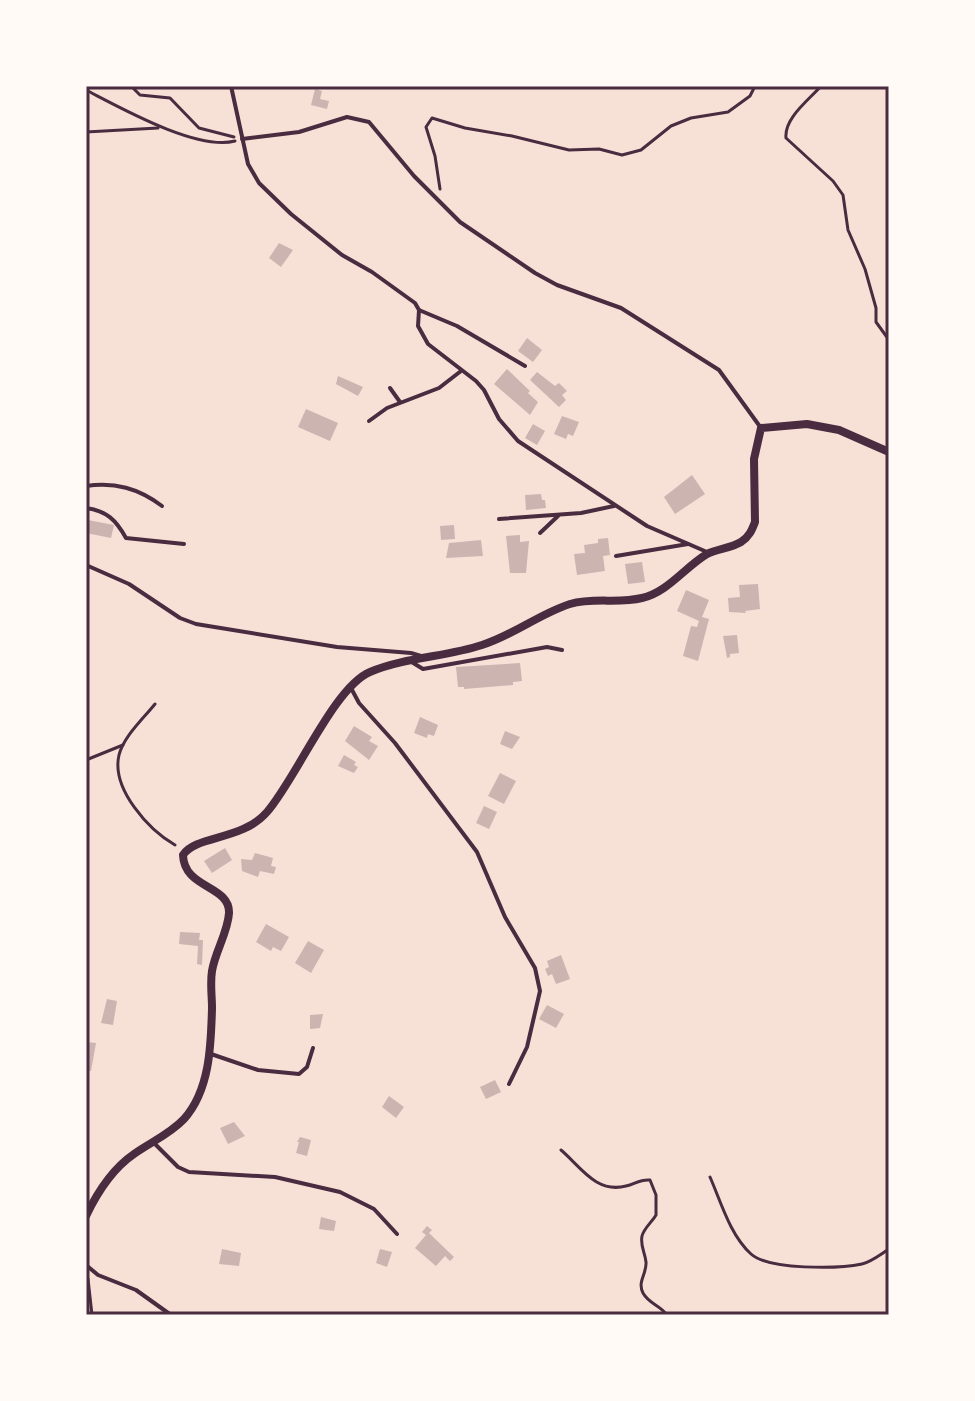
<svg xmlns="http://www.w3.org/2000/svg" width="975" height="1401" viewBox="0 0 975 1401" font-family="'PT Serif',serif">
<style>
.building{fill:#ccb4b1}
.lines{fill:none;stroke-linecap:round;stroke-linejoin:round}
.path{stroke:#4a2c40;stroke-width:3}
.service{stroke:#4a2c40;stroke-width:4}
.minor{stroke:#4a2c40;stroke-width:8}
.neatline{fill:none;stroke:#4a2c40;stroke-width:3}
</style>
<rect width="100%" height="100%" fill="#f7e1d7"/>
<g class="building">
<path d="M315,89L322,91L320,99L329,101L327,109L311,105Z"/>
<path d="M279,243L293,250L281,267L269,258Z"/>
<path d="M527,338L542,350L533,362L518,351Z"/>
<path d="M507,369L530,391L528,393L538,402L530,415L494,384Z"/>
<path d="M537,372L555,386L559,383L567,391L562,395L566,400L559,407L530,380Z"/>
<path d="M338,376L363,387L358,396L336,384Z"/>
<path d="M306,409L338,423L330,441L298,427Z"/>
<path d="M562,416L579,422L573,436L568,434L566,439L554,434Z"/>
<path d="M533,424L545,431L537,445L525,438Z"/>
<path d="M692,475L705,494L675,514L664,497Z"/>
<path d="M541,494L542,500H545L546,508L526,510L525,495Z"/>
<path d="M86,514L89,515L88,520L114,525L111,538L86,533Z"/>
<path d="M454,525L455,539L441,540L440,526Z"/>
<path d="M520,535V542L529,541L526,573H510L506,536Z"/>
<path d="M608,538L610,555L603,556L605,571L577,575L574,554L585,553L584,545L598,543V539Z"/>
<path d="M481,540L483,556L446,558L449,543Z"/>
<path d="M642,562L645,582L628,584L625,564Z"/>
<path d="M758,584L760,609L745,611L746,613L729,612L728,598L740,597L739,585Z"/>
<path d="M686,590L709,600L702,617L709,619L698,661L683,656L691,626L697,627L699,621L677,611Z"/>
<path d="M737,635L739,653L730,654V657L727,658L723,636Z"/>
<path d="M520,663L522,681L513,682V685L464,689V687H458L456,667Z"/>
<path d="M420,717L438,725L434,736L428,734L427,738L414,733Z"/>
<path d="M354,726L372,737L369,741L378,746L369,760L345,741Z"/>
<path d="M505,731L520,737L512,749L500,744Z"/>
<path d="M344,755L356,762L354,765L358,767L354,773L338,766Z"/>
<path d="M500,773L516,781L504,804L488,796Z"/>
<path d="M484,806L497,812L489,829L476,823Z"/>
<path d="M225,848L232,860L212,873L204,861Z"/>
<path d="M255,853L273,858L271,866L276,867L274,874L260,871L258,877L242,871L241,859L252,860Z"/>
<path d="M266,924L289,937L281,951L273,947L271,951L256,942Z"/>
<path d="M180,932L200,933L199,940H203L202,965L197,964L198,946L179,944Z"/>
<path d="M308,941L324,950L311,973L295,963Z"/>
<path d="M561,955L570,979L556,984L552,974L548,976L545,969L549,967L547,961Z"/>
<path d="M107,999L117,1001L113,1025L101,1023Z"/>
<path d="M547,1005L564,1014L556,1028L539,1019Z"/>
<path d="M323,1014L320,1028L310,1029V1015Z"/>
<path d="M86,1042L96,1043L91,1071L86,1070Z"/>
<path d="M495,1080L501,1092L486,1099L480,1087Z"/>
<path d="M389,1096L404,1107L396,1118L382,1107Z"/>
<path d="M234,1122L245,1136L228,1144L220,1128Z"/>
<path d="M300,1137L311,1140L307,1156L296,1153L299,1142H297Z"/>
<path d="M321,1217L336,1221L334,1231L319,1229Z"/>
<path d="M427,1226L432,1230L429,1233L454,1257L450,1261L445,1256L436,1266L415,1248L426,1235L422,1232Z"/>
<path d="M222,1249L241,1253L239,1266L219,1264Z"/>
<path d="M380,1249L392,1252L387,1267L376,1263Z"/>
</g>
<g class="lines">
<g class="path">
<path d="M131,86L140,95L170,98L199,128L234,137"/>
<path d="M821,86C809,100 784,118 786,138L833,181L843,195L848,230L865,269L876,308V322L889,340"/>
<path d="M86,90C121,108 197,151 235,141"/>
<path d="M86,132L158,128"/>
<path d="M440,189L435,156L426,127L432,118L465,128L512,136L569,150L599,149L622,155L641,150L671,126L691,118L728,112L750,96L755,86"/>
<path d="M155,704C143,719 124,736 119,755C111,789 149,830 175,845"/>
<path d="M86,760L123,745"/>
<path d="M561,1150C580,1166 596,1194 626,1186C635,1184 640,1179 650,1180L656,1195V1215C652,1222 644,1228 642,1236C640,1246 645,1252 646,1262C647,1274 637,1281 643,1293C649,1304 660,1305 667,1315"/>
<path d="M710,1177C721,1202 730,1235 751,1254C769,1270 838,1269 862,1264C871,1262 881,1254 889,1249"/>
<path d="M88,1279L92,1315"/>
</g>
<g class="service">
<path d="M231,86L248,164L259,183L291,214L342,255L372,272L415,303L419,310L418,326L428,344L476,381L484,390L499,419L518,441L647,526L707,552"/>
<path d="M242,139L299,132L347,117L369,122L414,176L460,222L535,273L557,285L621,308L719,370L761,428"/>
<path d="M419,310L457,326L525,366"/>
<path d="M390,388L400,402"/>
<path d="M369,421L387,408L439,388L461,371"/>
<path d="M86,486C115,482 138,488 162,506"/>
<path d="M86,508C107,511 116,520 126,538L184,544"/>
<path d="M499,519L581,513L614,506"/>
<path d="M540,533L558,516"/>
<path d="M616,556L688,544"/>
<path d="M86,565L129,584L180,618L196,624L337,647L411,653L421,656"/>
<path d="M410,661L423,669L547,647L562,650"/>
<path d="M351,688L359,703L395,743L477,852L505,917L535,968L540,991L527,1047L509,1084"/>
<path d="M211,1054L258,1070L299,1074L307,1067L313,1048"/>
<path d="M154,1143L178,1167L189,1172L275,1177L340,1192L374,1209L397,1234"/>
<path d="M86,1265L98,1275L136,1290L171,1315"/>
</g>
<path class="minor" d="M86,1216C97,1193 112,1169 134,1154C151,1142 170,1134 184,1119C210,1090 211,1045 212,1008C212,996 210,983 212,971C215,952 228,932 229,913C230,885 184,889 183,855C196,835 242,841 267,812C296,779 334,687 370,672C406,657 446,657 482,645C514,635 539,614 570,604C594,597 618,604 642,598C668,592 685,567 707,554C718,549 731,548 741,542C749,537 752,530 755,522L754,459L761,428L807,424L839,430L889,452"/>
</g>
<rect width="975" height="1401" fill="none" stroke="#fffaf5" stroke-width="176"/>
<rect x="88" y="88" width="799" height="1225" class="neatline"/>
</svg>
